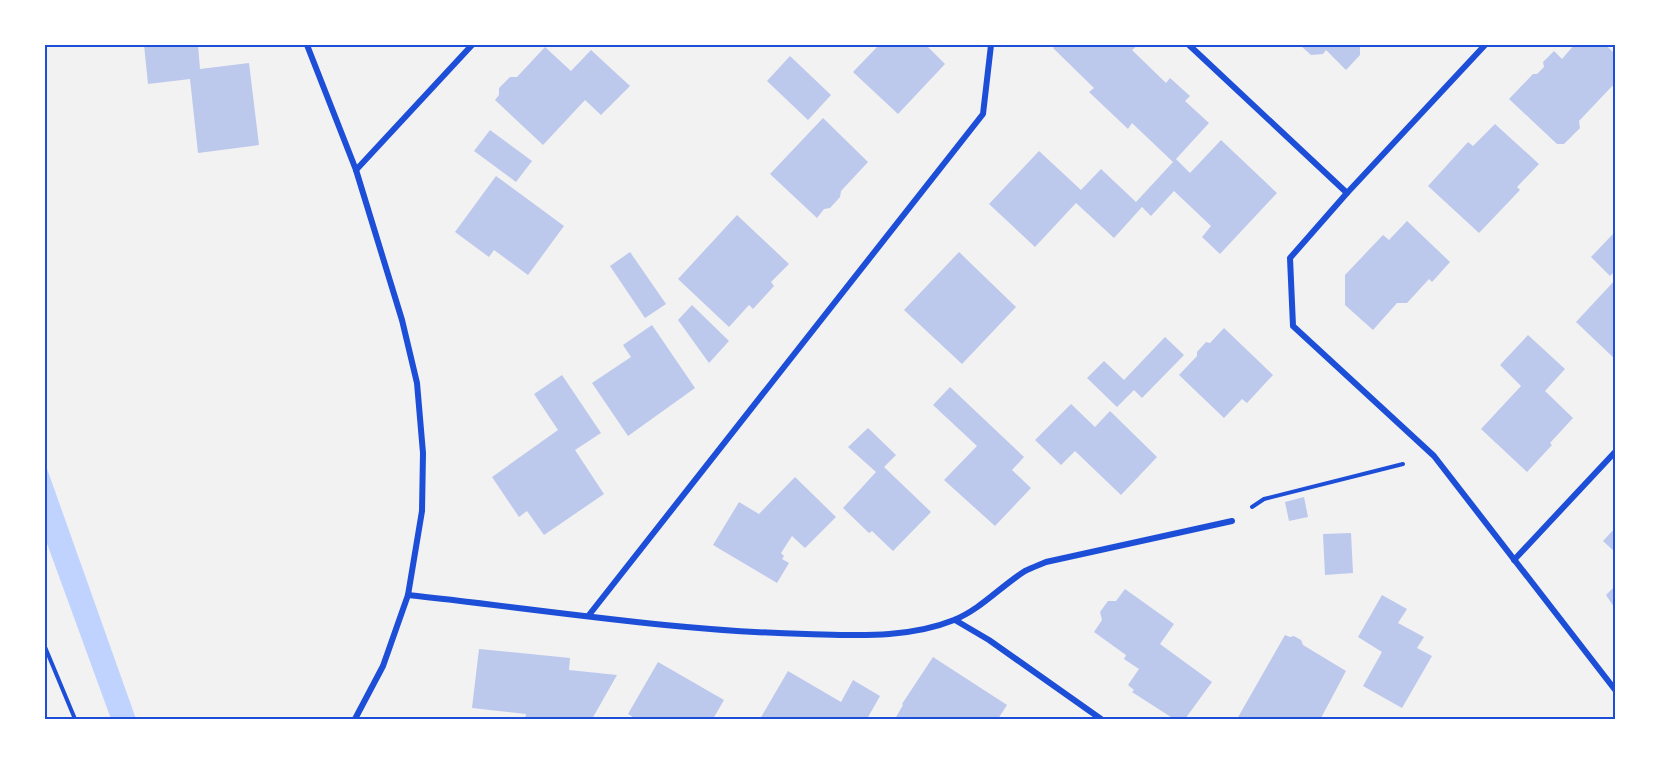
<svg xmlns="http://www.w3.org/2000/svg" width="1661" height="764" viewBox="0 0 1661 764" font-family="'Work Sans',sans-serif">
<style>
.water{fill:#bfd3fe}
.building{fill:#bdc9ec}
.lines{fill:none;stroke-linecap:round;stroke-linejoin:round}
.path{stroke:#1d4ed8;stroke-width:4}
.minor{stroke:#1d4ed8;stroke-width:6}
.neatline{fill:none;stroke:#1d4ed8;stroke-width:2}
</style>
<rect width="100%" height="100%" fill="#f2f2f2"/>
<path class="water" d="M45,463L136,719H111L45,538Z"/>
<g class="building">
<path d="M144,45H198L200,69L249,63L259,145L198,153L190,79L148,84Z"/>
<path d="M879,45H926L945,64L898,114L853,72Z"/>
<path d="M1056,45H1138L1132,50L1166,83L1170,78L1190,96L1185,101L1209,123L1176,159L1190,173L1221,140L1277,193L1220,254L1202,237L1211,226L1174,191L1151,216L1142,207L1114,238L1076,203L1035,247L989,204L1039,151L1081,190L1101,169L1136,202L1173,162L1132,123L1128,129L1089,92L1094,88L1053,48Z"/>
<path d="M1300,45H1360V55L1346,70L1326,50L1323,54L1311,55Z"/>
<path d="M1574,45H1606L1616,55V82L1579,121L1580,128L1564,144H1557L1509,99L1533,74H1537L1544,67L1543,62L1554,51L1562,59Z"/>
<path d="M545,47L571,71L591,50L630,86L601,115L585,100L543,145L495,100L499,95V88L510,77H517Z"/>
<path d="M790,56L831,95L808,120L767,81Z"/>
<path d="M823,118L868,162L841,191L840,197L830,208L824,209L817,218L770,174Z"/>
<path d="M1495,124L1539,164L1517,187L1520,190L1479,233L1428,186L1468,142L1473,146Z"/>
<path d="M490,130L532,161L516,182L474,151Z"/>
<path d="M496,176L564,226L528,275L494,250L489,257L455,232Z"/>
<path d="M737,215L789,264L771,282L774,286L753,309L749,305L729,327L678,279Z"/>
<path d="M1407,221L1450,262L1432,282L1429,279L1407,303H1397L1373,330L1345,305V275L1383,235L1389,240Z"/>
<path d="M1613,234L1616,236V270L1610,276L1591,257Z"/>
<path d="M630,252L666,304L645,318L610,266Z"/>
<path d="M959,252L1016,307L962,364L904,310Z"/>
<path d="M1616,279V360L1576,322Z"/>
<path d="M692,305L729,341L709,363L678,320Z"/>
<path d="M652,325L695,388L628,436L592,383L631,357L623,345Z"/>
<path d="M1224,328L1273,375L1247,403L1242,399L1224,418L1179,375L1197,356V352L1206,342L1210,343Z"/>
<path d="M1528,335L1565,369L1545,391L1573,418L1550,443L1552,445L1527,472L1481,429L1521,386L1500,365Z"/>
<path d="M1165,337L1184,355L1142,398L1134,390L1117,407L1087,378L1104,361L1124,380Z"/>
<path d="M562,375L601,433L575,450L604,494L544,535L527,511L519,517L492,477L558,430L534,394Z"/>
<path d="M950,387L1024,457L1012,470L1031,488L995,526L944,480L977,446L933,405Z"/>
<path d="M1071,404L1095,427L1110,411L1157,457L1121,495L1075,451L1061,465L1035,440Z"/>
<path d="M868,428L896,455L884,467L931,512L893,551L872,531L869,533L843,508L876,472L848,447Z"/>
<path d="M795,477L836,517L805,548L792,536L781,553L784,556L782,559L789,563L777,583L713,545L739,502L759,514Z"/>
<path d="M1304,497L1308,517L1289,521L1285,502Z"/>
<path d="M1616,527V553L1603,541Z"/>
<path d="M1351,533L1353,573L1325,575L1323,534Z"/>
<path d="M1616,585V610L1606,595Z"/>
<path d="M1125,589L1174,624L1160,644L1212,682L1185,719H1174L1132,692L1134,690L1128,685L1139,669L1124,659L1126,655L1094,632L1102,620L1100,612L1108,601H1116Z"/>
<path d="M1382,595L1407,609L1398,623L1424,637L1417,648L1432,656L1402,708L1363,686L1382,652L1358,637Z"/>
<path d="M1285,635L1290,637L1294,636L1301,640L1303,645L1346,671L1321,718L1237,719Z"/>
<path d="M479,649L570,658L569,670L617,675L592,719H525L526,714L472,708Z"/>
<path d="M933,657L1007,705L998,719H895L903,705L902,704Z"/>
<path d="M658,662L724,700L713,719H636L628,714Z"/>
<path d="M788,671L841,702L853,680L880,696L867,719H760Z"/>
</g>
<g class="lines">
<g class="path">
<path d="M1252,507L1264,499L1403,464"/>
<path d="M45,647L75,719"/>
</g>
<g class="minor">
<path d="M307,45L356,170L402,320L417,383L423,453L422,511L408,595L383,666L355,719"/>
<path d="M1189,45L1347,193"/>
<path d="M1485,45L1347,193L1290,258L1293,326L1434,456L1616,691"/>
<path d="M356,170L472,45"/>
<path d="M1514,560L1616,451"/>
<path d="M408,595C540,609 673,631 806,634C855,635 907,639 954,620C981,609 1001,586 1025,571C1031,568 1039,565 1046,562L1232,521"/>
<path d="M589,615L983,114L991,45"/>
<path d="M955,620L989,640L1101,719"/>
</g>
</g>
<rect width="1661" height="764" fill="none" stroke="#ffffff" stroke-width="93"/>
<rect x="46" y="46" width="1568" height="672" class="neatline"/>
</svg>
